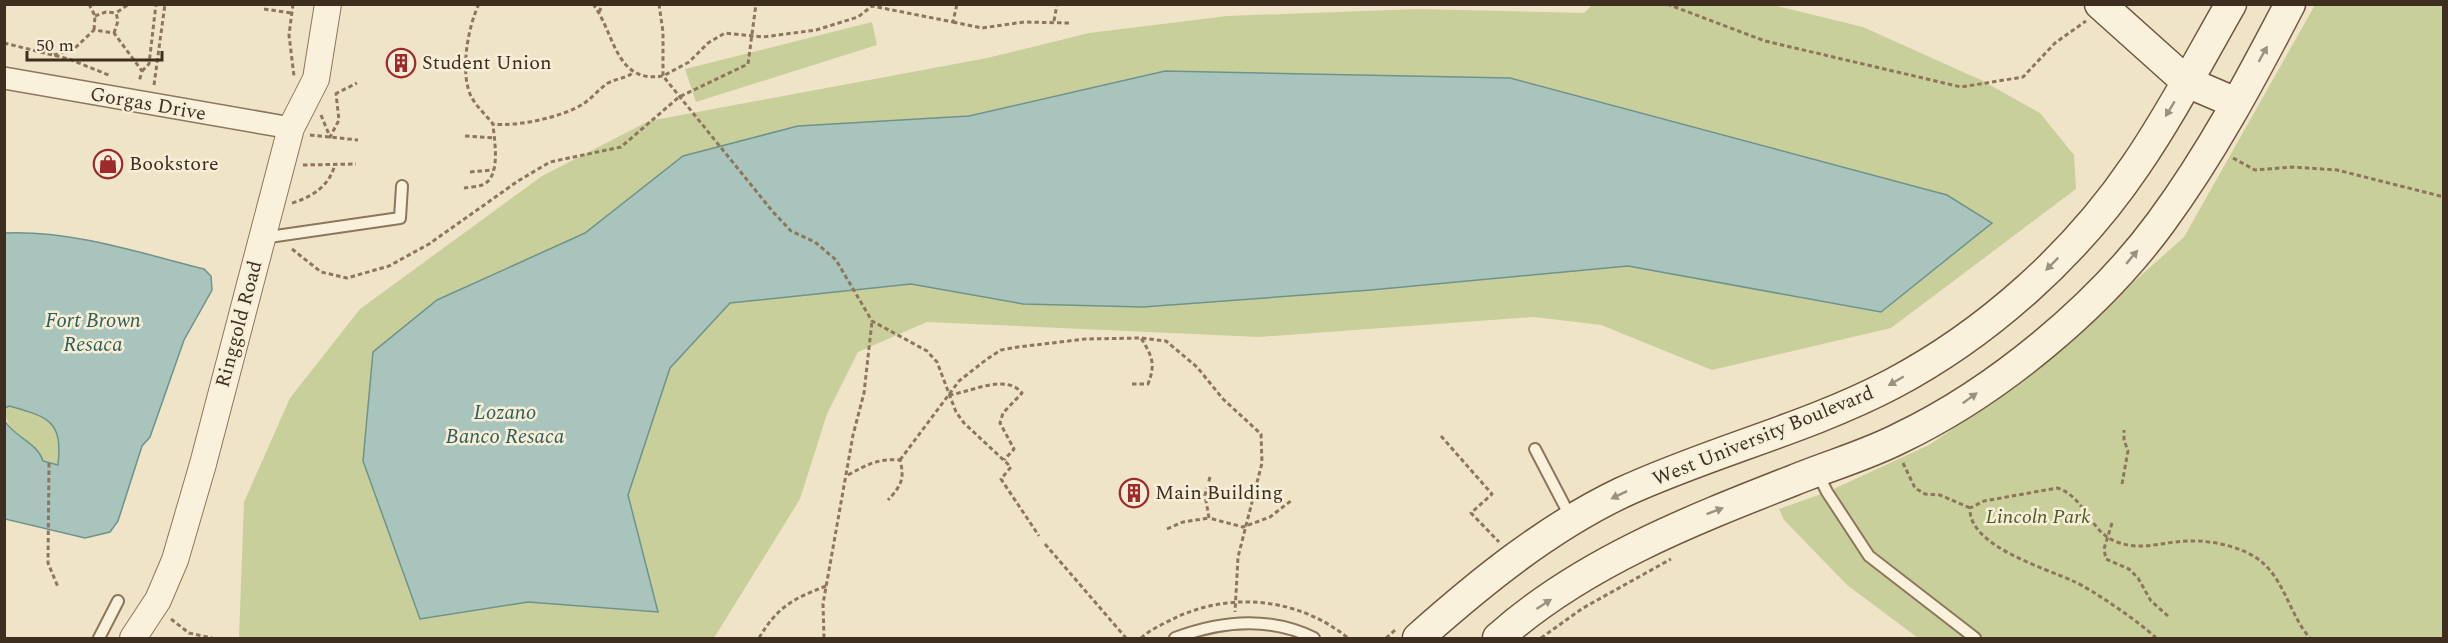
<svg xmlns="http://www.w3.org/2000/svg" width="2448" height="643" viewBox="0 0 2448 643" font-family="Spectral,serif">
<style>
.green{fill:#c9cf9b;fill-rule:evenodd}
.water{fill:#a9c4bc;stroke:#6f938a;stroke-width:1.5}
.lines{fill:none;stroke-linecap:round;stroke-linejoin:round}
.service-casing{stroke:#8d765c;stroke-width:14}
.minor-casing{stroke:#8d765c;stroke-width:24}
.tertiary-casing{stroke:#8d765c;stroke-width:28}
.secondary-casing{stroke:#6f573f;stroke-width:33}
.path{stroke:#8d765c;stroke-width:3;stroke-dasharray:4.5 3;stroke-linecap:butt}
.service{stroke:#faf1dc;stroke-width:10}
.minor{stroke:#faf1dc;stroke-width:21}
.tertiary{stroke:#faf1dc;stroke-width:26}
.secondary{stroke:#faf1dc;stroke-width:30}
.oneway{fill:#9c907e}
.labels{text-anchor:middle;dominant-baseline:central;stroke-width:5;stroke-linejoin:round;paint-order:stroke}
.poi-label{font-size:20px;fill:#3d2e20;stroke:#f7eed8;text-anchor:start}
.street-label{font-size:20px;fill:#3d2e20;stroke:#f7eed8}
.park-label{font-size:20px;font-style:italic;fill:#4d5a26;stroke:#f7eed8}
.water-label{font-size:21px;font-style:italic;fill:#2f5d5a;stroke:#f7eed8}
</style>
<rect width="100%" height="100%" fill="#f0e4c8"/>
<g class="green">
<path d="M1593,4H1769L1863,27L1981,80L2040,113L2074,155L2076,189L1891,328L1712,370L1601,325L1534,317L1259,337L927,322L858,352L827,414L800,499L714,638H239L244,502L290,398L360,309L542,176L649,121L987,58L1089,33L1227,16L1418,9L1584,13ZM1165,71L1881,312L1628,266L1371,290L1023,304L911,284L730,303L670,368L628,495L658,612L528,602L420,619L437,300L585,233L683,156L798,126L969,116Z"/>
<path d="M2315,5H2443V638H1918L1847,585L1784,520L1779,509L1827,492L1929,445L2018,385L2184,237Z"/>
<path d="M872,22L877,45L696,102L685,69Z"/>
<path d="M9,406C49,417 62,420 58,466L42,461C36,436 5,439 5,408Z"/>
</g>
<g class="water">
<path d="M1165,71L1510,78L1947,195L1992,223L1881,312L1628,266L1371,290L1143,307L1023,304L911,284L730,303L670,368L628,495L658,612L528,602L420,619L363,461L373,352L437,300L585,233L683,156L798,126L969,116Z"/>
<path d="M5,233C71,230 140,253 204,269L211,276L212,290L184,340L150,437L142,446L118,521L110,532L85,538L5,519V421C14,437 37,442 43,461L58,465C63,420 48,417 9,406L5,408Z"/>
</g>
<g class="lines">
<g class="service-casing">
<g id="service">
<path d="M262,238L400,218L402,186"/>
<path d="M1535,449L1571,518"/>
<path d="M1817,472L1827,492L1869,556L1975,638"/>
<path d="M99,638L118,601"/>
<path d="M1175,638C1220,621 1269,616 1314,638"/>
</g>
</g>
<g class="minor-casing">
<path id="minor" d="M4,78L291,128"/>
</g>
<g class="tertiary-casing">
<path id="tertiary" d="M133,638L158,600L175,560L203,464L291,128L316,79L328,4"/>
</g>
<g class="secondary-casing">
<g id="secondary">
<path d="M2100,4L2187,82L2236,103"/>
<path d="M1418,638C1480,583 1546,529 1621,493C1709,452 1806,429 1892,384C1987,334 2076,254 2136,165C2171,114 2200,58 2231,4"/>
<path d="M1498,638C1585,560 1700,517 1807,475C1838,463 1871,453 1900,438C1996,392 2098,308 2161,222C2211,154 2251,79 2290,4"/>
</g>
</g>
<g class="path">
<path d="M89,4L95,16L94,30"/>
<path d="M293,4L289,35L294,76"/>
<path d="M479,4C468,26 459,75 472,98C477,107 486,115 493,124C516,127 563,117 583,104C592,98 599,89 608,83C617,78 625,79 634,72"/>
<path d="M593,4C615,33 615,84 663,76L773,212L791,231L815,242L836,260L872,321L927,351L937,362L956,412L964,423L1011,467L1001,479L1039,536"/>
<path d="M659,4L663,32V76L689,62L708,43L725,33L763,37L816,30L858,17L872,6L953,22L957,4"/>
<path d="M1667,4L1765,41L1961,87L2023,77L2055,43L2086,21"/>
<path d="M264,9L291,13"/>
<path d="M599,12L603,4"/>
<path d="M95,16L106,12L116,13"/>
<path d="M1054,21L1057,4"/>
<path d="M953,22L982,28L1024,22L1070,23"/>
<path d="M114,33L118,21L116,13L129,4"/>
<path d="M4,43L69,59L111,76"/>
<path d="M54,55L75,48L94,30L114,33L142,71L139,82"/>
<path d="M142,71L149,64L156,4"/>
<path d="M154,85L165,4"/>
<path d="M335,94L357,83"/>
<path d="M321,115L330,137L339,120L336,94"/>
<path d="M310,135L358,140"/>
<path d="M465,136L494,138"/>
<path d="M2233,158L2255,170L2292,167L2337,170L2444,197"/>
<path d="M303,165L356,164"/>
<path d="M470,172L493,170"/>
<path d="M464,188C469,187 477,187 482,185C502,178 494,139 493,124"/>
<path d="M292,203C313,197 330,185 335,164"/>
<path d="M292,249L321,272L347,278L389,266L429,244L518,181L550,162L621,147L679,97L748,64L756,4"/>
<path d="M1132,384H1148C1156,364 1152,356 1141,338"/>
<path d="M949,395C972,392 1005,373 1022,393L1003,413L1000,423L1014,449L1004,460"/>
<path d="M1441,436L1492,494L1471,513L1499,542"/>
<path d="M900,460L959,381L987,359L1001,350L1018,347L1085,339L1141,338L1166,341L1197,367L1223,399L1261,434L1262,463L1238,557L1235,612"/>
<path d="M49,463L48,563L58,587"/>
<path d="M1903,463L1915,488L1925,494L1940,495L1970,508"/>
<path d="M848,475C866,465 879,458 900,460C905,479 901,486 888,500"/>
<path d="M1210,477L1205,495L1209,518L1243,527L1270,517L1292,500"/>
<path d="M2122,484L2128,451L2124,440V430"/>
<path d="M2112,523L2104,549L2106,559L2129,569L2138,578L2151,601L2168,616"/>
<path d="M1167,529L1183,522L1209,518"/>
<path d="M1045,544L1126,638"/>
<path d="M171,619L189,633L212,638"/>
<path d="M759,638C778,606 793,599 826,586"/>
<path d="M824,638L823,604L853,435L864,393L872,321"/>
<path d="M1141,638C1151,629 1165,623 1177,617C1234,591 1300,599 1348,638"/>
<path d="M1386,638L1395,630"/>
<path d="M1541,638L1583,608L1671,559"/>
<path d="M2156,638C2141,623 2093,590 2073,581C2045,568 1968,546 1970,508L1984,501L2057,488C2085,496 2089,532 2117,542C2138,550 2156,544 2176,542C2203,538 2244,545 2264,564C2285,583 2291,617 2310,638"/>
</g>
<use href="#service" class="service"/>
<use href="#minor" class="minor"/>
<use href="#tertiary" class="tertiary"/>
<use href="#secondary" class="secondary"/>
</g>
<defs><path id="oneway-solid" d="M-6-.8H1V-3.2L6.5 0L1 3.2V.8H-6Z" transform="scale(1.5)"/></defs>
<g class="oneway">
<use href="#oneway-solid" transform="translate(2263 54) rotate(-61)"/>
<use href="#oneway-solid" transform="translate(2170 109) rotate(121)"/>
<use href="#oneway-solid" transform="translate(2132 257) rotate(-50)"/>
<use href="#oneway-solid" transform="translate(2052 264) rotate(135)"/>
<use href="#oneway-solid" transform="translate(1896 381) rotate(150)"/>
<use href="#oneway-solid" transform="translate(1970 398) rotate(-36)"/>
<use href="#oneway-solid" transform="translate(1619 495) rotate(154)"/>
<use href="#oneway-solid" transform="translate(1715 511) rotate(-21)"/>
<use href="#oneway-solid" transform="translate(1544 604) rotate(-33)"/>
</g>
<defs>
<g id="building-ring" transform="scale(1.5)"><circle r="9.5" fill="#f7eed8" stroke="#9e2a2b" stroke-width="1.5"/><path d="M-4-6H4V6H1V3H-1V6H-4ZM-2.5-4.3h1.7v1.8h-1.7ZM.8-4.3h1.7v1.8H.8ZM-2.5-1h1.7V.8h-1.7ZM.8-1h1.7V.8H.8Z" fill="#9e2a2b"/></g>
<g id="shop-ring" transform="scale(1.5)"><circle r="9.5" fill="#f7eed8" stroke="#9e2a2b" stroke-width="1.5"/><path d="M-5-2.5h2.3a2.7 3.5 0 0 1 5.4 0H5L5.5 6h-11ZM-1.5-2.5h3a1.5 2.3 0 0 0-3 0Z" fill="#9e2a2b"/></g>
</defs>
<g fill-rule="evenodd">
<use href="#building-ring" x="401" y="63"/>
<use href="#shop-ring" x="108" y="164"/>
<use href="#building-ring" x="1134" y="493"/>
</g>
<g class="labels">
<g class="poi-label">
<text x="422" y="63">Student Union</text>
<text x="129" y="164">Bookstore</text>
<text x="1155" y="493">Main Building</text>
</g>
<g class="street-label">
<text transform="translate(148 104) rotate(10)">Gorgas Drive</text>
<text transform="translate(239 324) rotate(-75)">Ringgold Road</text>
<text transform="translate(1763 436) rotate(-22)">West University Boulevard</text>
</g>
<g class="park-label">
<text x="2038" y="517">Lincoln Park</text>
</g>
<g class="water-label">
<text x="93" y="321">Fort Brown<tspan x="93" dy="24">Resaca</tspan></text>
<text x="505" y="413">Lozano<tspan x="505" dy="24">Banco Resaca</tspan></text>
</g>
</g>
<rect width="2448" height="643" fill="none" stroke="#3d2e20" stroke-width="12"/>
<path d="M27 51v9h135v-9" fill="none" stroke="#3d2e20" stroke-width="3"/>
<text x="36" y="51" font-size="18" fill="#3d2e20" stroke="#f7eed8" stroke-width="4.5" paint-order="stroke">50 m</text>
</svg>
